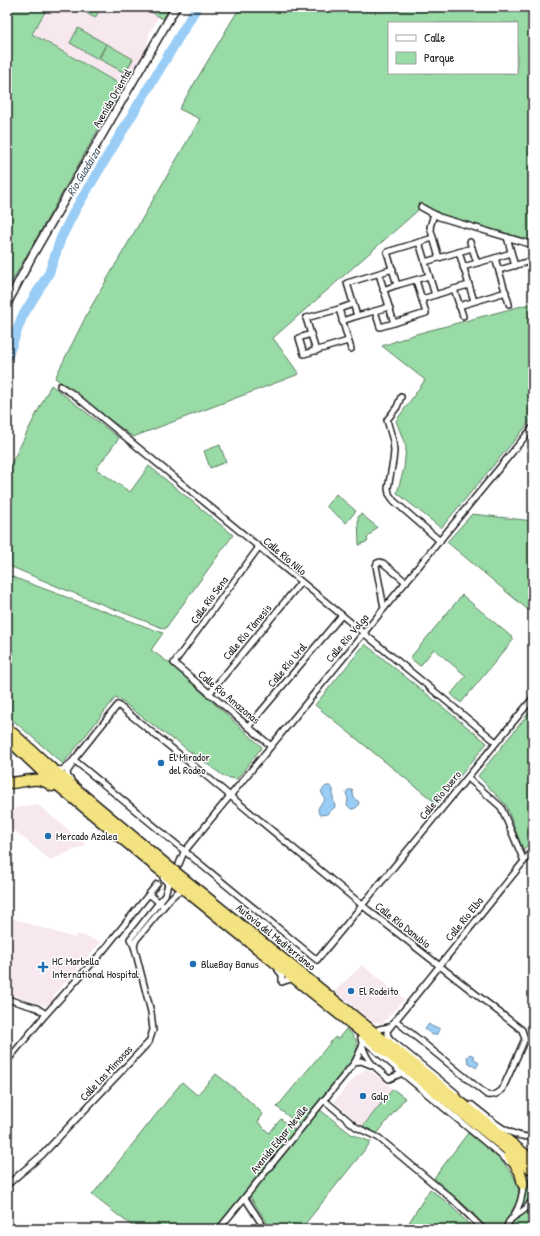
<svg xmlns="http://www.w3.org/2000/svg" width="540" height="1236" viewBox="0 0 540 1236" font-family="'Patrick Hand',sans-serif">
<style>
.built{fill:#f7e7ee}
.green{fill:#99dba6;stroke:#5a7c61;fill-rule:evenodd}
.water{fill:#99cdf6;stroke:#67869f}
.lines{fill:none;stroke-linecap:round;stroke-linejoin:round}
.river{stroke:#99cdf6;stroke-width:10}
.street-casing{stroke:#1c1c1c;stroke-width:8}
.secondary-casing{stroke:#1c1c1c;stroke-width:10}
.highway-casing{stroke:#1c1c1c;stroke-width:13}
.street{stroke:#fff;stroke-width:5}
.secondary{stroke:#fff;stroke-width:7}
.highway{stroke:#f4e382;stroke-width:10}
.poi-dot{fill:#1f6fb2;stroke:#fff;stroke-width:1.5}
.labels{text-anchor:middle;dominant-baseline:central;stroke-width:3;stroke-linejoin:round;paint-order:stroke}
.street-label{font-size:11px;fill:#1c1c1c;stroke:#fff}
.poi-label{font-size:11px;fill:#1c1c1c;stroke:#fff;text-anchor:start}
.water-label{font-size:12px;font-style:italic;fill:#485a68;stroke:#fff}
</style>
<rect width="100%" height="100%" fill="#fff"/>
<filter id="ink" filterUnits="userSpaceOnUse"><feTurbulence type="fractalNoise" baseFrequency=".025" numOctaves="2"/><feDisplacementMap in="SourceGraphic" scale="8" xChannelSelector="R" yChannelSelector="G"/><feConvolveMatrix kernelMatrix="1 2 1 2 8 2 1 2 1" color-interpolation-filters="sRGB"/></filter>
<g filter="url(#ink)">
<g class="built">
<path d="M49,7H143L159,16L149,34L146,50L125,86L33,34Z"/>
<path d="M37,804L65,827L86,845L50,860L7,824V821L17,808Z"/>
<path d="M7,917L75,938L77,934L101,942L53,996L55,999L47,1006L7,993Z"/>
<path d="M362,965L404,999L383,1023L373,1022L335,991Z"/>
<path d="M365,1069L369,1070L393,1089L363,1126L334,1102L356,1076H357Z"/>
</g>
<g class="green">
<path d="M7,7H48L32,34L123,86L7,290Z"/>
<path d="M83,7H101L95,18L81,10Z"/>
<path d="M143,7H170L163,19Z"/>
<path d="M240,7H533V241L437,213L424,205L273,338L299,374L133,437L55,378L88,312L200,119L179,109ZM389,23H517V73H389Z"/>
<path d="M78,28L106,44L98,59L70,43Z"/>
<path d="M107,44L133,59L125,73L99,59Z"/>
<path d="M533,303V418L441,528L397,493L404,468L406,447L396,421L425,380L382,346L416,334Z"/>
<path d="M51,385L119,438L96,469L130,492L149,466L233,535L165,629L61,588L7,565V472Z"/>
<path d="M220,445L226,462L210,468L204,451Z"/>
<path d="M336,494L356,511L346,523L326,506Z"/>
<path d="M361,514L377,527L367,538L368,541L359,545L358,517Z"/>
<path d="M472,514L533,521V614L447,542Z"/>
<path d="M7,575L163,633L151,650L172,665L262,747L237,779L225,777L185,748L176,740H173L116,697L63,764L7,715Z"/>
<path d="M462,595L514,639L461,703L451,694L466,676L434,649L420,666L410,658Z"/>
<path d="M365,644L487,743L437,804L315,705Z"/>
<path d="M533,708V840L523,850L506,805L478,776Z"/>
<path d="M346,1029C358,1039 360,1044 353,1059L299,1125L277,1107L335,1037L338,1039Z"/>
<path d="M216,1074L243,1095L263,1114L258,1122L269,1133L281,1119L296,1131L276,1155H275L215,1229H136L92,1195L182,1082L197,1095Z"/>
<path d="M393,1089L405,1098L377,1134L363,1126Z"/>
<path d="M319,1109L351,1134L371,1142L301,1229H271L249,1195Z"/>
<path d="M468,1133C484,1146 524,1173 518,1197C516,1206 510,1213 506,1222C503,1228 494,1232 488,1228C481,1224 476,1216 471,1211C459,1200 446,1189 434,1178Z"/>
<path d="M528,1177L533,1182V1194L525,1204L523,1203L526,1190L525,1178Z"/>
<path d="M430,1189L449,1204L474,1229H405Z"/>
<path d="M529,1210L531,1229H510C512,1218 522,1217 529,1210Z"/>
</g>
<g class="water">
<path d="M326,786H330L333,789V798L335,807L327,814L321,815L319,814C316,807 321,804 325,800L321,791Z"/>
<path d="M348,790H352L354,798L359,802C358,807 356,809 351,809L347,805L348,799L346,793Z"/>
<path d="M429,1024L433,1027H436L440,1029L437,1034L432,1035L425,1029Z"/>
<path d="M470,1054L474,1056V1059L479,1063L476,1068L468,1062L467,1057Z"/>
</g>
<g class="lines">
<path class="river" d="M7,358L22,317L49,273L61,238L75,210L197,7"/>
<g class="street-casing">
<g id="street">
<path d="M421,207L439,217L533,245"/>
<path d="M434,214L430,227L439,258"/>
<path d="M507,237L515,266"/>
<path d="M419,242L435,295L422,299"/>
<path d="M459,252L469,285"/>
<path d="M425,262L472,248"/>
<path d="M477,263L495,258"/>
<path d="M463,267L477,263L470,242"/>
<path d="M499,270L530,261L533,270"/>
<path d="M397,285L429,276"/>
<path d="M383,290L397,285L387,252L433,238"/>
<path d="M435,295L454,289"/>
<path d="M509,304L495,258L511,253"/>
<path d="M459,306L506,292"/>
<path d="M375,311L380,327L394,323L379,274"/>
<path d="M357,316L389,307"/>
<path d="M463,316L454,289L469,285L474,301"/>
<path d="M342,321L357,316L347,283L393,269"/>
<path d="M394,323L426,313L416,280"/>
<path d="M311,334L299,338L304,354L348,341"/>
<path d="M351,349L339,309L353,304"/>
<path d="M316,351L306,318L339,309"/>
<path d="M60,386L73,394L496,742"/>
<path d="M401,397L397,407L387,420L393,441L394,451L393,461L388,488L389,494L394,501L402,508L440,541"/>
<path d="M259,547L174,663L271,746"/>
<path d="M384,608L376,566L377,563L380,562L383,563L406,582"/>
<path d="M209,694L301,582"/>
<path d="M248,727L342,615"/>
<path d="M74,760L317,960L533,698"/>
<path d="M54,769L62,770L72,762L118,705L205,775L368,910L522,1030L525,1039L502,1090C497,1094 494,1096 487,1095L395,1020"/>
<path d="M468,778L501,807L524,861"/>
<path d="M71,780L68,777L67,772L72,765"/>
<path d="M179,864L184,852L533,427"/>
<path d="M149,894L161,904"/>
<path d="M134,946L136,940L170,899L176,893L184,890"/>
<path d="M278,970L282,975V982L294,978"/>
<path d="M7,999L37,1008L46,1014"/>
<path d="M379,1029L389,1027"/>
<path d="M361,1038C364,1059 373,1066 389,1079L402,1073L509,1162"/>
<path d="M361,1038L402,1073"/>
<path d="M7,1061L46,1014L103,951L157,884"/>
<path d="M355,1062L361,1061L371,1065"/>
<path d="M456,1093L391,1040L388,1036L387,1031L533,850"/>
<path d="M324,1100L356,1127L379,1138L453,1200L483,1229"/>
<path d="M472,1105C490,1119 509,1138 533,1137"/>
<path d="M7,1185L42,1155L149,1042L153,1030L151,1012L134,946L130,939L165,895L168,884L163,878"/>
<path d="M245,1198L265,1229"/>
<path d="M513,1217C520,1206 523,1196 523,1184"/>
<path d="M219,1229L355,1062L362,1047"/>
<path d="M507,1229C507,1218 517,1216 524,1210C528,1207 530,1203 533,1199"/>
</g>
</g>
<g class="secondary-casing">
<path id="secondary" d="M7,304L32,256L176,7"/>
</g>
<g class="highway-casing">
<g id="highway">
<path d="M7,728L51,768L169,867L533,1161"/>
<path d="M7,738L49,778L149,861L533,1170"/>
<path d="M8,783C26,783 37,774 52,786"/>
<path d="M509,1155L520,1172L523,1184"/>
</g>
</g>
<use href="#street" class="street"/>
<use href="#secondary" class="secondary"/>
<use href="#highway" class="highway"/>
</g>
</g>
<g class="poi-dot">
<circle cx="161" cy="763" r="4"/>
<circle cx="48" cy="836" r="4"/>
<circle cx="193" cy="964" r="4"/>
<path d="M41 961h4v4h4v4h-4v4h-4v-4h-4v-4h4z"/>
<circle cx="351" cy="991" r="4"/>
<circle cx="363" cy="1096" r="4"/>
</g>
<g class="labels">
<g class="street-label">
<text transform="translate(112 98) rotate(-60)">Avenida Oriental</text>
<text transform="translate(285 556) rotate(40)">Calle Río Nilo</text>
<text transform="translate(209 600) rotate(-54)">Calle Río Sena</text>
<text transform="translate(247 632) rotate(-50)">Calle Río Támesis</text>
<text transform="translate(347 638) rotate(-50)">Calle Río Volga</text>
<text transform="translate(287 665) rotate(-50)">Calle Río Ural</text>
<text transform="translate(229 697) rotate(40)">Calle Río Amazonas</text>
<text transform="translate(440 795) rotate(-51)">Calle Río Duero</text>
<text transform="translate(464 919) rotate(-51)">Calle Río Elba</text>
<text transform="translate(403 925) rotate(38)">Calle Río Danubio</text>
<text transform="translate(276 937) rotate(39)">Autovía del Mediterráneo</text>
<text transform="translate(106 1073) rotate(-47)">Calle Las Mimosas</text>
<text transform="translate(279 1139) rotate(-51)">Avenida Edgar Neville</text>
</g>
<g class="poi-label">
<text x="169" y="757">El Mirador<tspan x="169" dy="13">del Rodeo</tspan></text>
<text x="56" y="836">Mercado Azalea</text>
<text x="52" y="961">HC Marbella<tspan x="52" dy="13">International Hospital</tspan></text>
<text x="201" y="964">BlueBay Banus</text>
<text x="359" y="991">El Rodeito</text>
<text x="371" y="1096">Galp</text>
</g>
<g class="water-label">
<text transform="translate(83 172) rotate(-59)">Rio Guadaiza</text>
</g>
</g>
<rect width="540" height="1236" fill="none" stroke="#fff" stroke-width="24"/>
<rect x="12" y="12" width="516" height="1212" fill="none" stroke="#1c1c1c" stroke-width="1.5" filter="url(#ink)"/>
<rect x="388" y="22" width="130" height="52" fill="#ffffff" stroke="#a4a4a4"/>
<rect x="396" y="35" width="20" height="6" fill="#ffffff" stroke="#a4a4a4"/>
<text x="424" y="42" font-size="12" fill="#1c1c1c">Calle</text>
<rect x="396" y="52" width="20" height="12" fill="#99dba6" stroke="#a4a4a4"/>
<text x="424" y="62" font-size="12" fill="#1c1c1c">Parque</text>
</svg>
